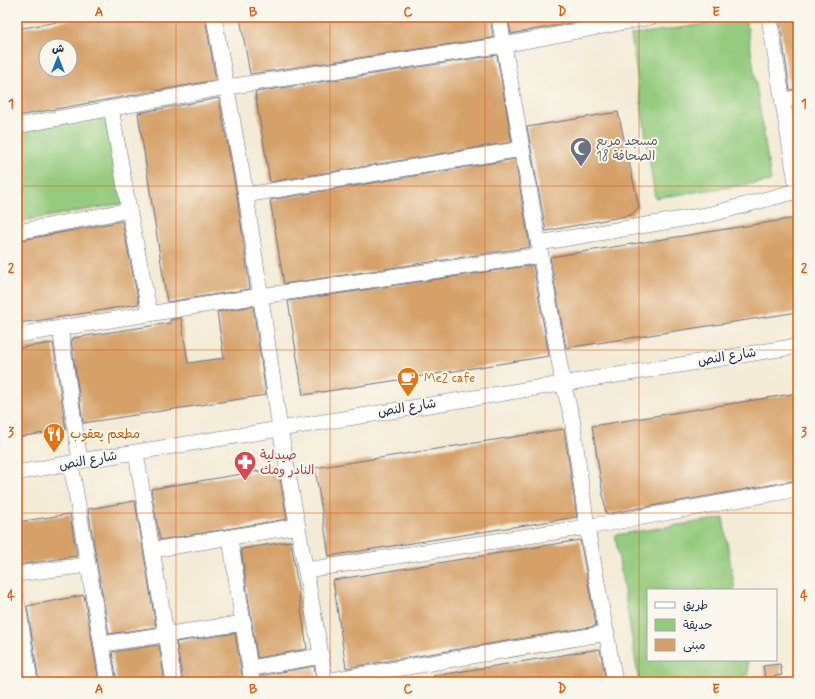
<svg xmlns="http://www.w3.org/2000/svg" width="815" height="699" viewBox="0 0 815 699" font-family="Mynerve,'Playpen Sans Arabic',sans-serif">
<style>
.green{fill:#94cb7e;stroke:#587d6e}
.building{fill:#d5a169;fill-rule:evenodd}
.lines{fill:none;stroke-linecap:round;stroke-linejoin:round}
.minor-casing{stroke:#677188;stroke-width:16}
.minor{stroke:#fff;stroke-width:15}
.grid{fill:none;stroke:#e8590c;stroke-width:1;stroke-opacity:0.55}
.labels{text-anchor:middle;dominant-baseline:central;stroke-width:4;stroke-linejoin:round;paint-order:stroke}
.worship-label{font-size:13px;fill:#5b616d;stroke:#fbf7ec;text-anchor:start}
.street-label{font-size:13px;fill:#1b2f5e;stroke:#fbf7ec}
.food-label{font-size:13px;fill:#c56008;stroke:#fbf7ec;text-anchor:start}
.health-label{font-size:13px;fill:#be3a42;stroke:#fbf7ec;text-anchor:start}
.neatline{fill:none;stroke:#e8590c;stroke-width:1.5}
.grid-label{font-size:13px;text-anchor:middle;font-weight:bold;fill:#e8590c}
</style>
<rect width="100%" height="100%" fill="#fbf7ec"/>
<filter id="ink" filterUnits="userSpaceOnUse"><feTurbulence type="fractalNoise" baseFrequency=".025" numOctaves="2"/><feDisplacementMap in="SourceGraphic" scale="8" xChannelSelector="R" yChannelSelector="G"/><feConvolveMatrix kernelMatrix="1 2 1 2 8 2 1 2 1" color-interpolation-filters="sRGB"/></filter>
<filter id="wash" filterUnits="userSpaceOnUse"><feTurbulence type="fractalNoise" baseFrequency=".012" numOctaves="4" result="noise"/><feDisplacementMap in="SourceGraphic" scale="16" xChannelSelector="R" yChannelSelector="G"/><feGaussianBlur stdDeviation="0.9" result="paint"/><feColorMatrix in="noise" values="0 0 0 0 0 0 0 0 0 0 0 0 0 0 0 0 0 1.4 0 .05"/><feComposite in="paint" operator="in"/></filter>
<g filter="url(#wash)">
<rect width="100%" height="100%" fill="#f3ebd5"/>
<g class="green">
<path d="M746,18L771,181L655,198L631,35Z"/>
<path d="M109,115L125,203L17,222V131Z"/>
<path d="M723,518L735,590H648V660H747L749,675L707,682H639L615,535Z"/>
</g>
<g id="blocks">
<g class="building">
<path d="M86,17H205L216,80L17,116V29ZM46,46H70V70H46Z"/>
<path d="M240,17H490L493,38L250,74Z"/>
<path d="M508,17H586V20L511,34Z"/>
<path d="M779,17H798V89L790,90Z"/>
<path d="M497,55L512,142L270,182L255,92Z"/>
<path d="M219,98L237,196L250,289L167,302L138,113Z"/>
<path d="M618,112L639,207L631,215L546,231L527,127Z"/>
<path d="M515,159L530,247L284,284L270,200Z"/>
<path d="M796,218L798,230V312L566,348L550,257Z"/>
<path d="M122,221L139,304L43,320L17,323V241Z"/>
<path d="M533,265L549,356L303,395L288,301Z"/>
<path d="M253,306L266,395L83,423L71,340H73V338L170,323V320L181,318L188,363L224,358L217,312Z"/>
<path d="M53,343L66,430L17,437V348Z"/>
<path d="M798,393V480L606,514L592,426Z"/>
<path d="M564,429L577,517L329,556L315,468Z"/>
<path d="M278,468L287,519L160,540L151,489Z"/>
<path d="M135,501L156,627L109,634L88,509Z"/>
<path d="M70,514L77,556L17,565V522Z"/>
<path d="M580,540L596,626L346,668L333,580Z"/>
<path d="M291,541L307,649L257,658L241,549Z"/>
<path d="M84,595L99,682H39L27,606Z"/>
<path d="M235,633L243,682H183L176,642Z"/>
<path d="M159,645L165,682H117L112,652Z"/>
<path d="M600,649L606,682H433V676Z"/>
<path d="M17,657L21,682H17Z"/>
<path d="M780,664L782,675L765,678L763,666Z"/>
<path d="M314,666L317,682H261L260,676Z"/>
</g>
</g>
</g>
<g filter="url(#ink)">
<use href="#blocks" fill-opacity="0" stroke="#677188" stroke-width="1"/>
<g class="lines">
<g class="minor-casing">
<g id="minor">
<path d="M214,17L246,195L280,429L326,682"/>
<path d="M499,17L563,383L572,418L587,527L615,682"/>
<path d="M769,17L798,195"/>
<path d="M782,100L798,98"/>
<path d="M111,108L129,210L150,314"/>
<path d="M17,126L227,87L504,45L651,17"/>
<path d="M246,195L522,149"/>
<path d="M17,232L129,210"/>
<path d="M539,243L712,214L797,191"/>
<path d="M60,328L80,461"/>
<path d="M17,335L261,296L541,255"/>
<path d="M136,453L174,682"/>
<path d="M71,464L108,682"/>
<path d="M17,473L80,461L798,346"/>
<path d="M230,538L252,682"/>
<path d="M152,550L298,526"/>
<path d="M306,570L587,527L798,489"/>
<path d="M17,574L88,565"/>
<path d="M17,600L30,682"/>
<path d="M102,644L244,623"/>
<path d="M251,668L321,656"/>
<path d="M326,681L607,633"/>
</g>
</g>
<use href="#minor" class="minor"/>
</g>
</g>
<path class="grid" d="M176,17V682M330,17V682M485,17V682M639,17V682M17,186H798M17,350H798M17,513H798"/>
<defs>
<g id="mosque-pin" transform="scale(1.15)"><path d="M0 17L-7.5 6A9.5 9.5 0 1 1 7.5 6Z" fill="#6b7280" stroke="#fbf7ec"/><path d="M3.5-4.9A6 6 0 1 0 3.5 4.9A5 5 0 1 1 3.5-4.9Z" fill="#fff"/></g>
<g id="cafe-pin" transform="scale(1.15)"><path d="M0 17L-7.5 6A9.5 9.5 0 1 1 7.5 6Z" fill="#e8710a" stroke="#fbf7ec"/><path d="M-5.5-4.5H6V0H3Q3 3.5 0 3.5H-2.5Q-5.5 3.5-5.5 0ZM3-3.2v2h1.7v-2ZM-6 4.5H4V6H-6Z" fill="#fff"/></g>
<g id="restaurant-pin" transform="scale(1.15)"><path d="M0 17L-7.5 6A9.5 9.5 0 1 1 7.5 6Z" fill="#e8710a" stroke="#fbf7ec"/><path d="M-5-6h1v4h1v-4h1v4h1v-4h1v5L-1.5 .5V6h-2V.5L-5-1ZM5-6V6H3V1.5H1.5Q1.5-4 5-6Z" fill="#fff"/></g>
<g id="pharmacy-pin" transform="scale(1.15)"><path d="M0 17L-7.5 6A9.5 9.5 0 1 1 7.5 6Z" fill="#e0444e" stroke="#fbf7ec"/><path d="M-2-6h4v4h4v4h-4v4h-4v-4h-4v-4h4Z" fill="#fff"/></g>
</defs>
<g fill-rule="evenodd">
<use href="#mosque-pin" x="581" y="148"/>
<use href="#cafe-pin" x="408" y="378"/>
<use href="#restaurant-pin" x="54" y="434"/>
<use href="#pharmacy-pin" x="245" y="462"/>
</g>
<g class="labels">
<g class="worship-label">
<text x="596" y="141">مسجد مربع<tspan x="596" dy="15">18 الصحافة</tspan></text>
</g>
<g class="street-label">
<text transform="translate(727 357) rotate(-9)">شارع النص</text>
<text transform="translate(407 408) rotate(-9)">شارع النص</text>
<text transform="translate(88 461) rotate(-10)">شارع النص</text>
</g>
<g class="food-label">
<text x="424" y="378">Me2 cafe</text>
<text x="70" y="434">مطعم يعقوب</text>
</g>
<g class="health-label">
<text x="260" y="455">صيدلية<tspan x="260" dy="15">النادر ومك</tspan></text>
</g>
</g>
<rect width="815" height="699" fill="none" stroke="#fbf7ec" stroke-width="44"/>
<rect x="647" y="589" width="130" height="72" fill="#fbf7ec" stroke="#a1a7b3"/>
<rect x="655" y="602" width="20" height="6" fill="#ffffff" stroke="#a1a7b3"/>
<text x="683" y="609" font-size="12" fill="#1b2f5e">طريق</text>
<rect x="655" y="619" width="20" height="12" fill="#94cb7e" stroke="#a1a7b3"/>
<text x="683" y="629" font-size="12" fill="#1b2f5e">حديقة</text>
<rect x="655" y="639" width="20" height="12" fill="#d5a169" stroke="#a1a7b3"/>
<text x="683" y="649" font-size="12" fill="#1b2f5e">مبنى</text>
<g transform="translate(58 58)"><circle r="19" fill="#fbf7ec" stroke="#a1a7b3"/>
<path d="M0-3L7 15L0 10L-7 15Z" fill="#1f6fb2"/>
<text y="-6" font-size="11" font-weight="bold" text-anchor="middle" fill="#1b2f5e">ش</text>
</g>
<rect x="22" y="22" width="771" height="655" class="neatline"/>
<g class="grid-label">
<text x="99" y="16">A</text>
<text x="253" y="16">B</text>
<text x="408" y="16">C</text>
<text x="562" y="16">D</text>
<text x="716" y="16">E</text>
<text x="11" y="108">1</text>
<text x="804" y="108">1</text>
<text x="11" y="272">2</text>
<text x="804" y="272">2</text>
<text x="11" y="436">3</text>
<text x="804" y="436">3</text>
<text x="11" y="600">4</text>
<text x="804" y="600">4</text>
<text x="99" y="693">A</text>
<text x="253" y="693">B</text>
<text x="408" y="693">C</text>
<text x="562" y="693">D</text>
<text x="716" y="693">E</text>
</g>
</svg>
